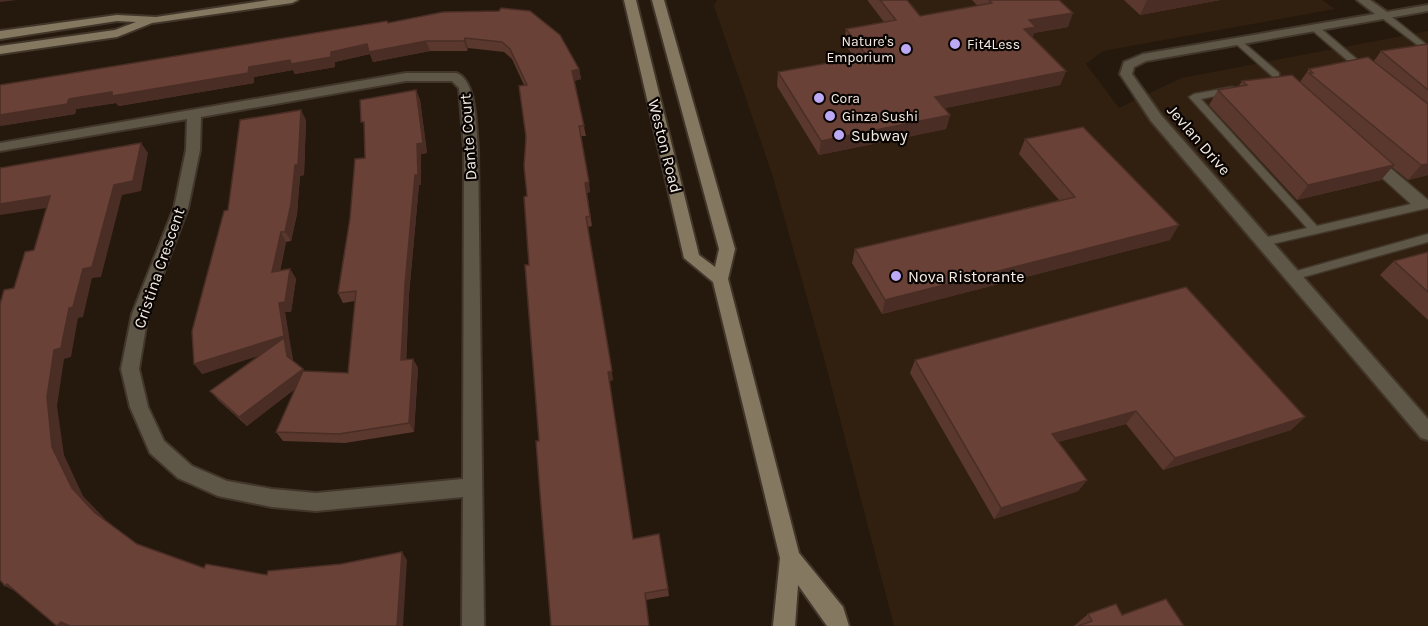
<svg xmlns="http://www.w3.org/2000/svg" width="1428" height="626" viewBox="0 0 1428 626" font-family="Karla,sans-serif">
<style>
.built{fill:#312010}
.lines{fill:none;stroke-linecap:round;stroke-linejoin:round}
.service-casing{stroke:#42362b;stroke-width:3}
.minor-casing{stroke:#42362b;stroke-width:4}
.secondary-casing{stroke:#42362b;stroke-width:4}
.service{fill:#5e5747;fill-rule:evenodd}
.minor{fill:#5e5747;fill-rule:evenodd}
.secondary{fill:#847960;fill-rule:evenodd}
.wall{fill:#5a382e}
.shaded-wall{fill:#4a2e26}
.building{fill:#694136;stroke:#4a2e26;stroke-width:1.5}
.poi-dot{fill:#bcaaf6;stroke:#0a0503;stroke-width:2}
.labels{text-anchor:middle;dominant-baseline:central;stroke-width:4.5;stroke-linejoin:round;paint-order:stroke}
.far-poi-label{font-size:14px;fill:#f4ece4;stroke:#0a0503;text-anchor:start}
.poi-label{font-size:16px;fill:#f4ece4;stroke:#0a0503;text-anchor:start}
.street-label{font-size:16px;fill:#f4ece4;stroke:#0a0503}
</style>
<rect width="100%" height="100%" fill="#25180d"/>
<path class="built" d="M717,0H1322L1335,9L1103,51L1086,64L1119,108L1181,78L1428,31V626H894L824,358L772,174L714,6Z"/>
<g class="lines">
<g class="service-casing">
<g id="service">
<path d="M1382,14H1388L1428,46V53L1382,18Z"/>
<path d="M1312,26H1318L1367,68V72H1361L1312,30Z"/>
<path d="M1238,38L1279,73V77H1273L1235,43L1234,41Z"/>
<path d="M1232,87L1235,88V92L1201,99L1317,226L1411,204L1370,167V163L1377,159L1381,160L1428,200V208L1263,246L1259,245L1257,242L1259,239L1307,228L1189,97L1194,94Z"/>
<path d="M1428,234V242L1293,280L1287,276L1293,272Z"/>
</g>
</g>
<g class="minor-casing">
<g id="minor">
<path d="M1357,0H1370L1387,12L1428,5V11L1146,61L1134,67L1132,74L1161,115L1428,419V440L1421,438L1151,121L1120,74L1124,62L1143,54L1375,14Z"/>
<path d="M406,73H456C477,79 476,129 478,148L484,626H462L463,497L316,511L272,507L218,496L178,478L150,453L130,407L121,369L132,314L174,208L186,150L187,119L0,151V143ZM406,81H452L459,88L464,148L463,479L316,493L272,489L227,481L192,466L164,441L148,407L139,369L148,314L188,208L200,150L201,117Z"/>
</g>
</g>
<g class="secondary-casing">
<g id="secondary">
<path d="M269,0H298L292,3L152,23L117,37L0,54V46L115,30L136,22L117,21L0,39V31L117,15L156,17Z"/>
<path d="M624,0H636L699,255L715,267L719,249L652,0H664L735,249L728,279L799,553L843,607L849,626H827L798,585L795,626H773L780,558L713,282L684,258Z"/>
</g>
</g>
<use href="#service" class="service"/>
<use href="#minor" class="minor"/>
<use href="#secondary" class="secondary"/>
</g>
<g class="wall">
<path d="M868,0H907L920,16L978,6L972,0H1059L1068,27L1034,33L1032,38L1066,71L1060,85L945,108L950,115L946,129L819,155L777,86L778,72L855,58L844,43L846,29L884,22L868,1Z"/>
<path d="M1124,0H1220L1140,15Z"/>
<path d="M443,12L579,69L581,79L574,81L586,136H581L590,192L587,193L592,226L588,227L613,380L609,381L633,539L668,589L669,596L646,600L539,441L529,265L524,85L512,59L504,52L468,48L467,51H430L373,62L370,54L335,62V67L295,74L293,70L254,77V83L119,106L116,103L76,109L75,114L0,126L388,23Z"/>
<path d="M1428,44V175L1408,180L1392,167L1381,180L1297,200L1209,105L1218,90L1238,87L1242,81L1300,82L1309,69L1374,61L1381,51Z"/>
<path d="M416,90L420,100L427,153L421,154V185H419L409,294L406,360L413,359L418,368L414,432L345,443L283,441L276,432L295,389L247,426L218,400L210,391L259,355L202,374L306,120L304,175L300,176L297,214L291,241L286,242L280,271L290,269L296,279L291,312H285L290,346L293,361L304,371L348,373L355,301L343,303L338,293L365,158Z"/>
<path d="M1025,139L1170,240L882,314L852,263L855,249L1059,200L1019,154Z"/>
<path d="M1428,252V320L1380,275L1394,261Z"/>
<path d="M915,360L1305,417L1291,430L1163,470L1126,424L1058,442L1087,480L1078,491L994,519L910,373Z"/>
<path d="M1088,614L1122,615L1184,626H1074Z"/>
</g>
<g class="shaded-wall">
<path d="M0,0H17L0,2Z"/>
<path d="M1147,0H1220L1140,15Z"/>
<path d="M1073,13L1068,27L1034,33L1031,41L1024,29L1029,20Z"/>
<path d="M465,38L468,48L467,51L464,41Z"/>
<path d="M426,41L430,51L373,62L370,54L335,62V67L295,74L293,70L254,77V83L119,106L116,103L76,109L75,114L0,126V115L69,99L249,67L367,44Z"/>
<path d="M579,69L581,79L574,81L572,71Z"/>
<path d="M1066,71L1060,85L931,111L935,97Z"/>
<path d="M416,90L420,100L427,153L421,154V185H419L409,294L406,370L401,360L405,284Z"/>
<path d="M301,110L306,120L304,175L300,176L297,214L291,241L285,232Z"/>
<path d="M950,115L946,129L819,155L821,141Z"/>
<path d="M141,143L148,153L141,191L122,195L101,277L92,278L83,317L78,318L71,357L64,359L57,406L64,455L83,496L106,520L94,512L72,488L52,447L47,397L54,350L114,185Z"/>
<path d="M1428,164V175L1408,180L1421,165Z"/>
<path d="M1394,165L1381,180L1297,200L1308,185Z"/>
<path d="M589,182L590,192L587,193L592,226L585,183Z"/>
<path d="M50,196L59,206L0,215V204Z"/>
<path d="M586,217L613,380L609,381L608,372Z"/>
<path d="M1179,225L1170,240L882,314L885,300Z"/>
<path d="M281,232L286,242L278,282L272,272Z"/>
<path d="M290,269L296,279L291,312H285L294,365L287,356L286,347L202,374L194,364L279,303Z"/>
<path d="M413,359L418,368L414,432L409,423Z"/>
<path d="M303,369L309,378L247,426L239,417Z"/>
<path d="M1136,411L1126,424L1043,446L1052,434Z"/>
<path d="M1305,417L1291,430L1163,470L1175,458Z"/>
<path d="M1087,480L1078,491L994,519L1001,508Z"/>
<path d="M402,552L407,560L403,626H397Z"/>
<path d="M7,584L18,593L5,586Z"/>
<path d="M61,622L68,626H57Z"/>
</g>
<g class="building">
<path d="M880,0H907L920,16L992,3L989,0H1059L1073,13L1029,20L1036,27L1024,29L1066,71L935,97L950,115L821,141L778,72L867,56L846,29L896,20Z"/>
<path d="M501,8L530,11L560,35L579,69L572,71L584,126H579L589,182L585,183L590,216L586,217L612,371L608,372L633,539L659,534L668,589L645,593L649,626H551L540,494L536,441H539L525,265H529L524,197L527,196L524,166L526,137L519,86L527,85L510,49L502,42L465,38L464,41H426L369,52L367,44L331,52V57L291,64L290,60L249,67L248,73L112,96V92L69,99L67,104L0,115V85L387,21L388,23L443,12L499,11Z"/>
<path d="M1428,44V90L1381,51Z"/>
<path d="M1368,57L1428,104V164L1421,165L1309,73H1313L1309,69Z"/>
<path d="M1292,75L1394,165L1308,185L1218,90L1247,85L1242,81Z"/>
<path d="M416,90L423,143L417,144L418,175H415L405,284L401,360L413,359L409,423L339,434L276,432L303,371L348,373L356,291L338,293L350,218L355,159L365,158L364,122H361L360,100Z"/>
<path d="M301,110L298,165H295L291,204L285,232H281L272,272L290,269L285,302L279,303L284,336L194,364L192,331L224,211L228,210L240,120Z"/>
<path d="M1083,127L1179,225L885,300L855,249L1075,197L1025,139Z"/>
<path d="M141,143L133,181L114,185L92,267L83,269L73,307L69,308L61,348L54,350L47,397L52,447L72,488L94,512L137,544L204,568L206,564L267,575L268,571L341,564L402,552L397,626H70L61,622L57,626L7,584L5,586L0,580V304L4,290L14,288L25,252L34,250L50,196L0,204V168Z"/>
<path d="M1428,252V292L1394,261Z"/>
<path d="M1186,287L1305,417L1175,458L1136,411L1052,434L1087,480L1001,508L915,360Z"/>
<path d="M284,338L287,356L303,369L239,417L210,391Z"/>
<path d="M1166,599L1184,626H1078L1092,621L1088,614L1116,604L1122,615Z"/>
</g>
<g class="poi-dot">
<circle cx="955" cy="44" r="6"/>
<circle cx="906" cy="49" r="6"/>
<circle cx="819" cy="98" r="6"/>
<circle cx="830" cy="116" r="6"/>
<circle cx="839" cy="135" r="6"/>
<circle cx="896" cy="276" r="6"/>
</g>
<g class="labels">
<g class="far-poi-label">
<text x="894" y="41" text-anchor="end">Nature's<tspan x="894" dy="16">Emporium</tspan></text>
<text x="967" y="44">Fit4Less</text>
<text x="831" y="98">Cora</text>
<text x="842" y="116">Ginza Sushi</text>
</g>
<g class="poi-label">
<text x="851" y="135">Subway</text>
<text x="908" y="276">Nova Ristorante</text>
</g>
<g class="street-label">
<text transform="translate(468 137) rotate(-94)">Dante Court</text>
<text transform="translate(1199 140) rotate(49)">Jevlan Drive</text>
<text transform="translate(665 146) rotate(76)">Weston Road</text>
<text transform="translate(159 268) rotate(-71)">Cristina Crescent</text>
</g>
</g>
</svg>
